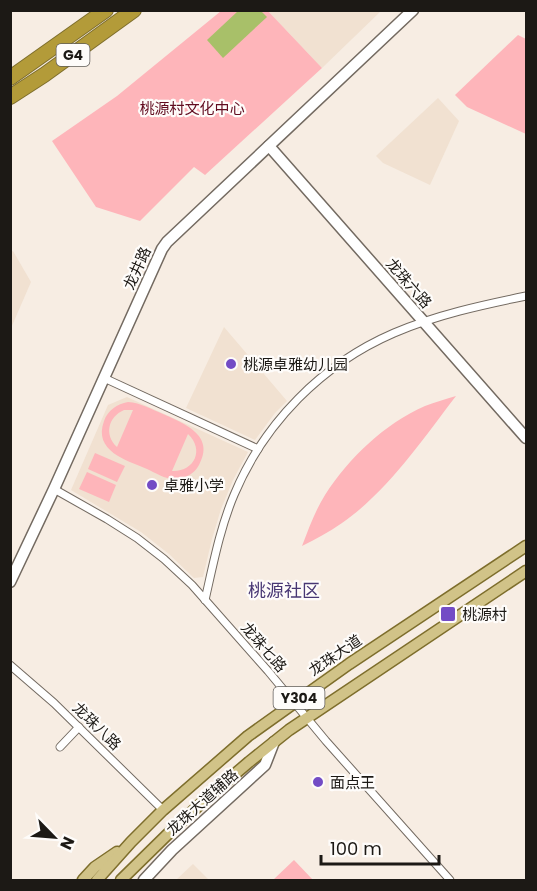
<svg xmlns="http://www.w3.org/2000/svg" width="537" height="891" viewBox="0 0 537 891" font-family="Poppins,'Noto Sans SC',sans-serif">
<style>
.built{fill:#f1e1d1}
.green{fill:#feb5ba;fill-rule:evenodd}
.water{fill:#a8c069}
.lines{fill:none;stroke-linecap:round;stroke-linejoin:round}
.street-casing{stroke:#736a61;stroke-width:9}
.secondary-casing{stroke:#736a61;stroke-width:13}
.primary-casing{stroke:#7e6e2c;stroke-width:13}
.highway-casing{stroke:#7e6e2c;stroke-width:16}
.street{stroke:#fff;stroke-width:7}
.secondary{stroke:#fff;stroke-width:10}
.primary{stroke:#d1c388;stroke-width:10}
.highway{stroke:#b39b39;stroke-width:14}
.poi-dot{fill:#734cc5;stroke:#fefcfa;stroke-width:2}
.labels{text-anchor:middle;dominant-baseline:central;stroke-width:4.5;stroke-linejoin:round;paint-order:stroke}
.shield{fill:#fefcfa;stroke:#605d5a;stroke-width:1.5}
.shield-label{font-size:14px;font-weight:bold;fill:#1c1915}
.park-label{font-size:15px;fill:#620c20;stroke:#fefcfa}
.street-label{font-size:15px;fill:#1c1915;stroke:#fefcfa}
.poi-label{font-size:15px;fill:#1c1915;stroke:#fefcfa;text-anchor:start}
.quarter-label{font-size:18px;fill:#483774;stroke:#fefcfa}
</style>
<rect width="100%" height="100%" fill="#f7ede3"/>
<g class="built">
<path d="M268,11H381L322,68Z"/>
<path d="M438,98L459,121L430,185L383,163L376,156Z"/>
<path d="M13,251L31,282L11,328L10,252Z"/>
<path d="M224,327L287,401L275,413L255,440L186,408Z"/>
<path d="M127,397L248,452L233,480L221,509L212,539L203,577L194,578L169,554L141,532L71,490L108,405Z"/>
<path d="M193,864L209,880H176Z"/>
</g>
<g class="green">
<path d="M221,11H268L322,68L205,175L194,167L140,221L96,207L52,141L117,96Z"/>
<path d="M518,35L526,39V134L467,107L455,95Z"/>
<path d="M456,396C423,439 387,492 342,523C329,532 316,539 302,546C309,528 315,511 325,495C349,458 384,424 425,406C435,402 446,399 456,396Z"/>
<path d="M128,402C141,403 151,409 163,414C183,423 216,435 199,465C195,473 186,478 177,479C166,480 156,473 147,469C126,460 93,451 104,421C108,410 117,404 128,402ZM124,410H133L117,447C104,435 108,417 124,410ZM188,434C205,450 194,472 172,471Z"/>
<path d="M95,453L125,466L117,482L88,469Z"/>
<path d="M87,472L116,485L109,502L79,489Z"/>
<path d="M294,860L313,880H273Z"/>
</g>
<path class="water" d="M238,11H261L267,17L223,58L207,40Z"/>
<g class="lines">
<g class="street-casing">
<g id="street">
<path d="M104,378L258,449"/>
<path d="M54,489L107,519L137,538L164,559L192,585L268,671L326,741L450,880"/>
<path d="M205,600C213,565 220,528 234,495C264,423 322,364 394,333C436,315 482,305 526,296"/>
<path d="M10,665L54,703L163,810"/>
<path d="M60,747L79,727"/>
</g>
</g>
<g class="secondary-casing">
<g id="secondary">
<path d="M269,146L526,438"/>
<path d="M10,582L54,489L162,249L167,242L413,10"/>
<path d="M144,880L172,850L265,765L274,742"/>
</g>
</g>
<g class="primary-casing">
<g id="primary">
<path d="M83,880L95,867L117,852"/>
<path d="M97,880L131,842L163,810L248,736L349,664L526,546"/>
<path d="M121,880L170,832L208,797L249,762L289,730L526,571"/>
</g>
</g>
<g class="highway-casing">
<g id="highway">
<path d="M10,78L106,10"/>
<path d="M10,97L44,75L134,10"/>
</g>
</g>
<use href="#street" class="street"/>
<use href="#secondary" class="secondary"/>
<use href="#primary" class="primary"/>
<use href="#highway" class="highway"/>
</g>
<g class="poi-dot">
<circle cx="231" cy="364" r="6"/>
<circle cx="152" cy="485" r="6"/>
<rect x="440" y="606" width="16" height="16" rx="3"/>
<circle cx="318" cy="782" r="6"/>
</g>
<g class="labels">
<g class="shield">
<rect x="56.5" y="44" width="33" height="22" rx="4.5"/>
<rect x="273.5" y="687" width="51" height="22" rx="4.5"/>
</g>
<g class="shield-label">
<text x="73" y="55">G4</text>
<text x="299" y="698">Y304</text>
</g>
<g class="park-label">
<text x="192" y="108">桃源村文化中心</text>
</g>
<g class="street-label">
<text transform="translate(137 268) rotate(-66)">龙井路</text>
<text transform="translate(409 283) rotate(49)">龙珠六路</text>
<text transform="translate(264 647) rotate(49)">龙珠七路</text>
<text transform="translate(335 655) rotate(-34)">龙珠大道</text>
<text transform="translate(97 726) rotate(44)">龙珠八路</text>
<text transform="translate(202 802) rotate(-42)">龙珠大道辅路</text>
</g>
<g class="poi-label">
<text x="243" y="364">桃源卓雅幼儿园</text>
<text x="164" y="485">卓雅小学</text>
<text x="462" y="614">桃源村</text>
<text x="330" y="782">面点王</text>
</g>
<g class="quarter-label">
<text x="284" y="590">桃源社区</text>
</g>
</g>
<rect width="537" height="891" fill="none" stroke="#1c1915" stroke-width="24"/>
<g transform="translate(54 837) rotate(115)" stroke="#fefcfa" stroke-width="4.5" paint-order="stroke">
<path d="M0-4.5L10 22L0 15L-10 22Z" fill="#1c1915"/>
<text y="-9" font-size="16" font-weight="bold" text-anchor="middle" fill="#1c1915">N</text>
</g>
<path d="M321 855v9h118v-9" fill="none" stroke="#1c1915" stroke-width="3"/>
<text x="330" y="855" font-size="18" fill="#1c1915" stroke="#fefcfa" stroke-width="4.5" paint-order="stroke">100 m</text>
</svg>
